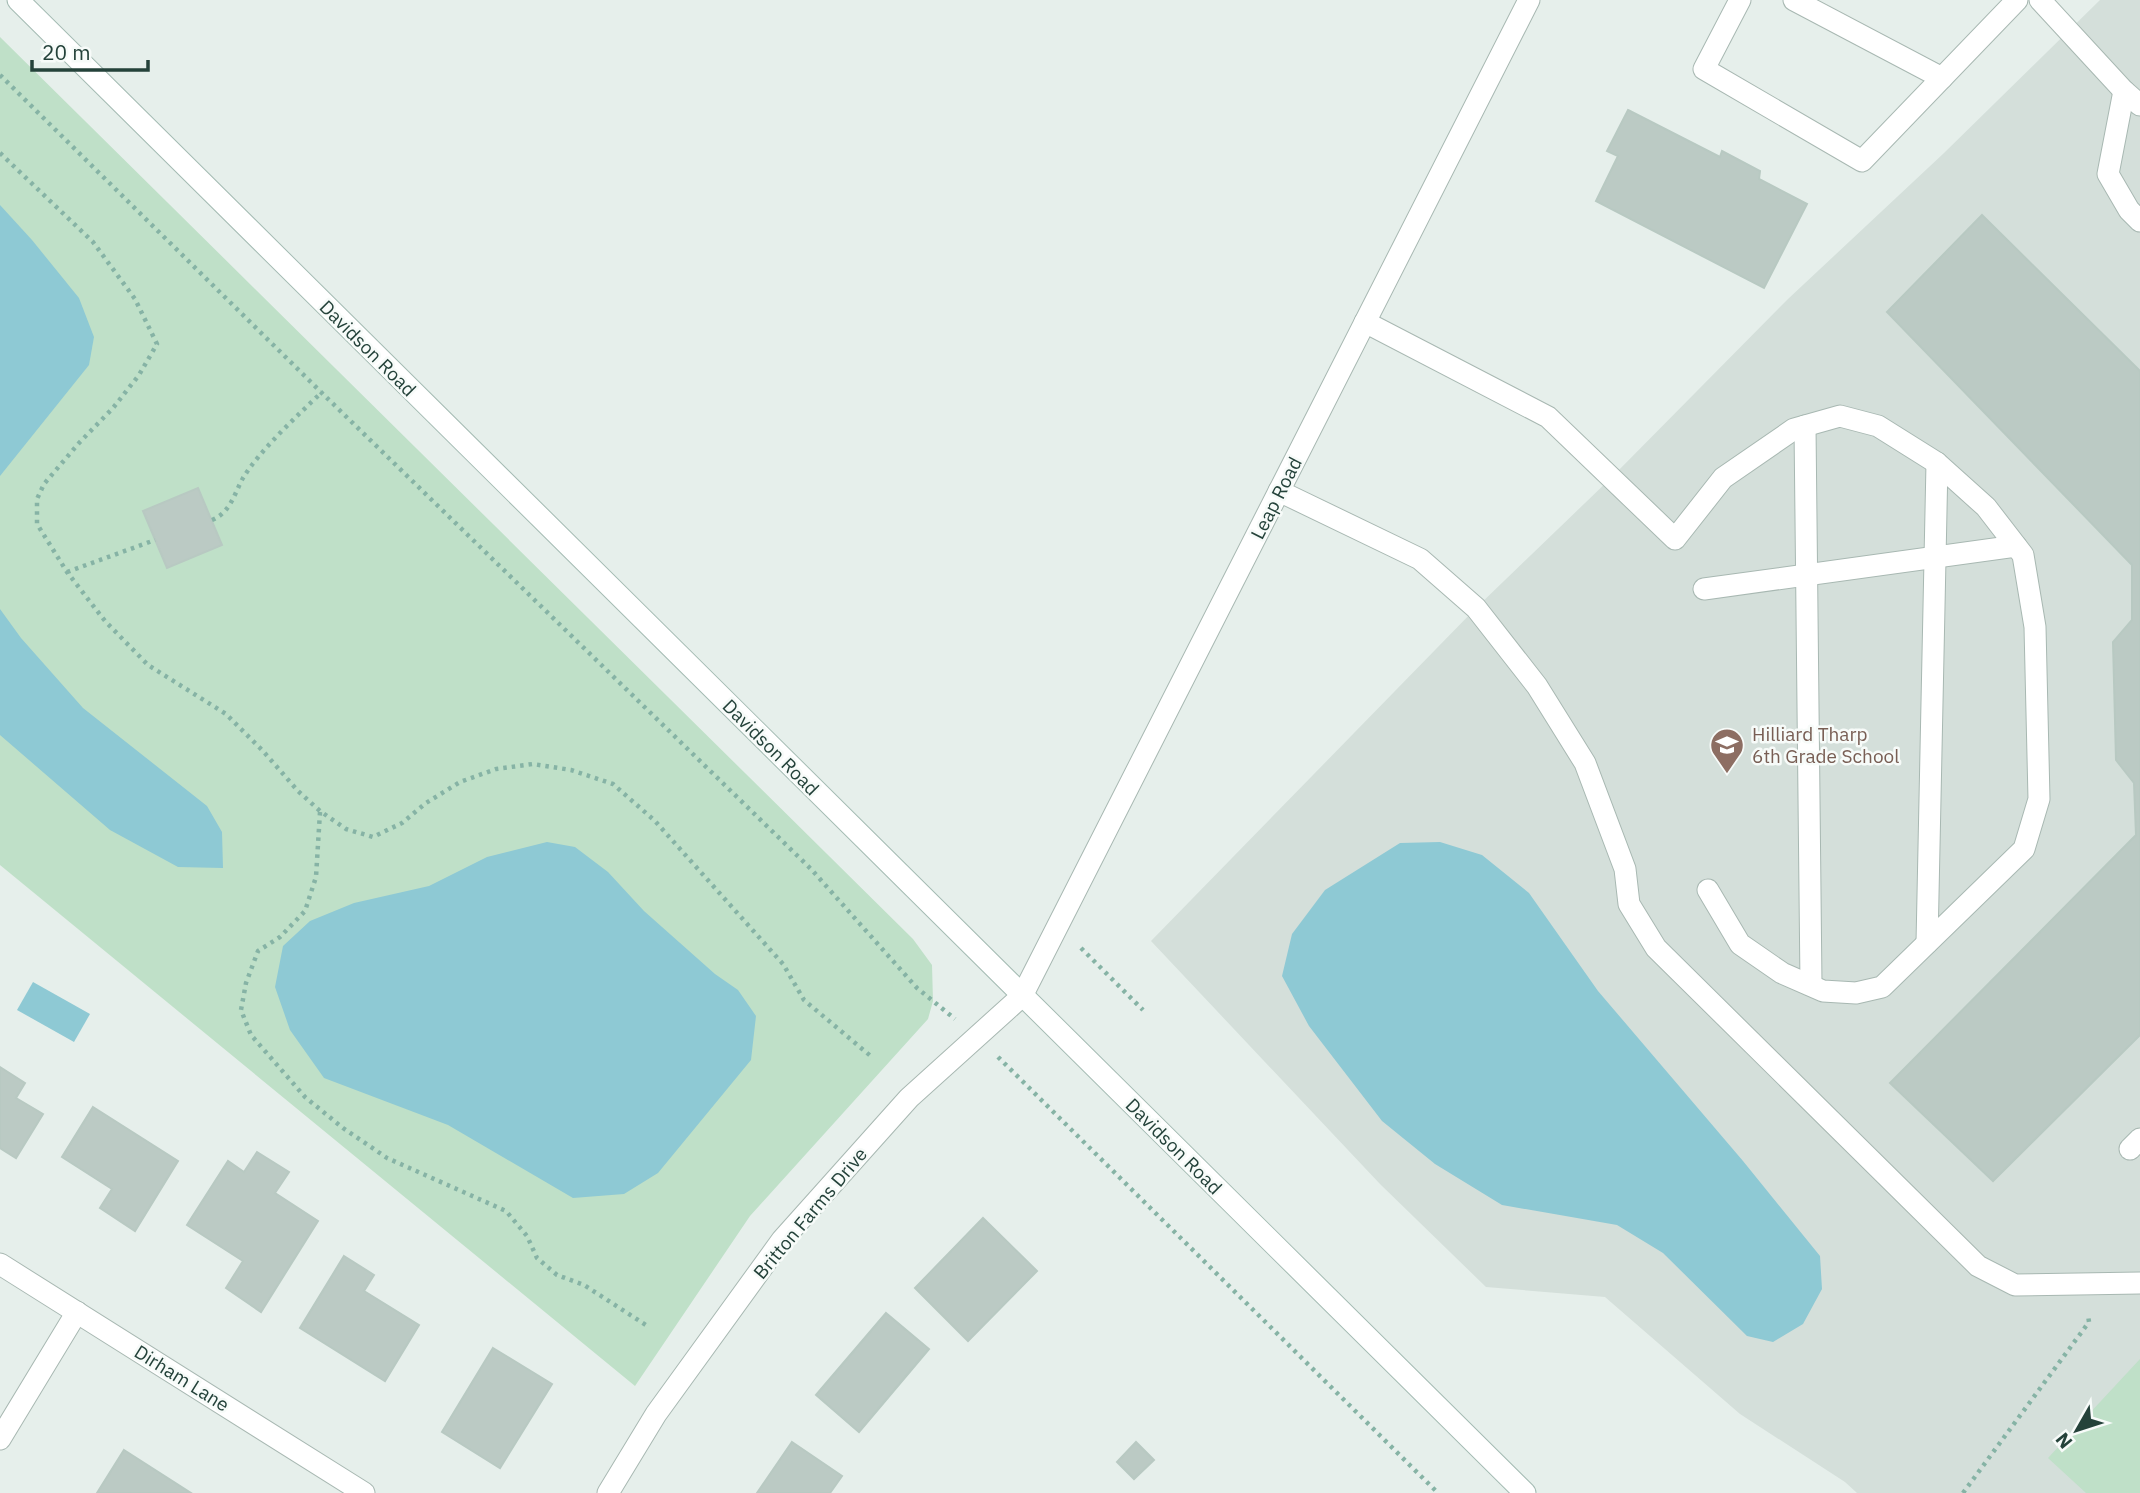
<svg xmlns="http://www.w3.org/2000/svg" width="2140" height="1493" viewBox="0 0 2140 1493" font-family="'IBM Plex Sans',sans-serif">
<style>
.built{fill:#d4dfda}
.green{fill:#bfe0c8}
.water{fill:#8ec9d4}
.building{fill:#bbcac4;stroke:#b8c9c2;stroke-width:2}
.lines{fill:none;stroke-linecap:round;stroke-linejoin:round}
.service-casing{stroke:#a8b8b2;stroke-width:23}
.minor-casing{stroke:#a8b8b2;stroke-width:23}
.tertiary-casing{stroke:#a8b8b2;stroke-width:23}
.secondary-casing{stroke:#a4bbb3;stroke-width:23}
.path{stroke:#86b3a5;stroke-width:4.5;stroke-dasharray:3.5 5;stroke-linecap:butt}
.service{stroke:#fff;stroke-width:21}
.minor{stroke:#fff;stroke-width:21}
.tertiary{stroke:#fff;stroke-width:21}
.secondary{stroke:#fff;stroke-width:21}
.labels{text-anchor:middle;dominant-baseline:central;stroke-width:5;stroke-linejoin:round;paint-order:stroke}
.street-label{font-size:19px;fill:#24423a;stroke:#f7fbf9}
.education-label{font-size:19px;fill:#785e54;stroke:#f7fbf9;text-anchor:start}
</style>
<rect width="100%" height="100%" fill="#e6efeb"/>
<path class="built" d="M2100,0H2140V1493H1857L1845,1482L1740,1414L1605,1297L1486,1287L1380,1184L1151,941L1476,608L1612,477L1788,299L1944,153Z"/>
<g class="green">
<path d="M0,37L913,939L932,965L933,1001L928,1019L750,1216L635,1386L0,865Z"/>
<path d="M2140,1359V1493H2086L2048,1458Z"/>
</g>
<g class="water">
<path d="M0,205L32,240L79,298L94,337L89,365L0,476Z"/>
<path d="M0,609L21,638L83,708L207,806L222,832L223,868L178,867L110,830L0,735Z"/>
<path d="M547,842L575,847L608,872L644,911L715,974L738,990L756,1016L751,1060L658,1173L624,1194L573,1198L448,1125L324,1078L290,1030L275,987L283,946L310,921L354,903L429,886L487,857Z"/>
<path d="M1440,842L1482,855L1529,893L1598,991L1743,1161L1820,1256L1822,1289L1803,1324L1773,1342L1747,1336L1663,1253L1617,1225L1502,1205L1435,1164L1382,1121L1309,1026L1282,976L1292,934L1325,890L1400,843Z"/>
<path d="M33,982L90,1014L74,1042L17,1010Z"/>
</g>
<g class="building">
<path d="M1628,110L1720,157L1722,151L1760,171L1759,179L1807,204L1764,288L1596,201L1618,156L1607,151Z"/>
<path d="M1982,215L2140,371V1035L1993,1181L1890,1083L2136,835L2134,783L2116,760L2113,642L2132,620V565L1887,312Z"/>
<path d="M198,488L222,545L167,568L143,511Z"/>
<path d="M0,1067L25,1083L16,1098L43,1114L16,1158L0,1148Z"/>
<path d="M93,1107L178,1161L135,1231L100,1208L112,1189L62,1157Z"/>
<path d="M257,1152L289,1172L275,1193L318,1221L261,1312L226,1288L243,1261L187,1225L228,1161L244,1172Z"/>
<path d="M983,1218L1037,1271L968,1341L915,1288Z"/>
<path d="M344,1256L374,1275L364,1291L419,1325L385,1381L300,1328Z"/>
<path d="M886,1313L929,1349L859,1432L816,1395Z"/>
<path d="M493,1348L552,1384L500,1468L442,1432Z"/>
<path d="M792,1442L842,1476L830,1493H757Z"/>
<path d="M1136,1442L1154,1460L1134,1479L1117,1462Z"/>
<path d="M124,1450L191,1493H97Z"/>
</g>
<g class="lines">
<g class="service-casing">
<g id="service">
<path d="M1740,0L1704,69L1862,161L2017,0"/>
<path d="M1794,0L1942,78"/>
<path d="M2040,0L2124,91L2140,105"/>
<path d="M2124,91L2108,174L2129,210L2140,221"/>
<path d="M1365,322L1548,417L1675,539L1723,478L1794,429L1840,416L1878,426L1937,463L1986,507L2023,555L2035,627L2039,799L2024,849L1882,987L1856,993L1823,991L1782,973L1740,944L1708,890"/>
<path d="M1805,426L1811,985"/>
<path d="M1279,491L1420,559L1476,608L1537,686L1585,763L1625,869L1629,904L1656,948L1978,1266L2015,1285L2140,1283"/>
<path d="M1704,589L2016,546"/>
<path d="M1927,943L1937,463"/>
<path d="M2130,1149L2140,1139"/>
</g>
</g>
<g class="minor-casing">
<g id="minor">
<path d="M0,1264L364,1493"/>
<path d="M0,1439L77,1312"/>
<path d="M608,1493L656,1414L782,1240L909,1098L1022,996"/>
</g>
</g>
<g class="tertiary-casing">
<path id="tertiary" d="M1022,996L1529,0"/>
</g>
<g class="secondary-casing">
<path id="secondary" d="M18,0L1525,1493"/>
</g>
<g class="path">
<path d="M0,75L325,396L811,869L917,988L955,1019"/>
<path d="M0,153L93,242L135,299L157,344L139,375L113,408L79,443L44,484L37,499V524L67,572L105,621L148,665L226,714L263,751L298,791L320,811L346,829L373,837L402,823L426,803L460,782L496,769L533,764L571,770L613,784L655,821L783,964L804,1000L873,1058"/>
<path d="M212,520C231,512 234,494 243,478C260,450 298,415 322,392"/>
<path d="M67,572L155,540"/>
<path d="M320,812L316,877L305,911L280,937L258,951L246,983L241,1010L251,1035L305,1097L343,1128L387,1158L506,1211L527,1236L537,1258L557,1275L584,1285L649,1327"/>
<path d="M1081,948L1143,1010"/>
<path d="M998,1057L1438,1493"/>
<path d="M1963,1493L2089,1322L2088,1315"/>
</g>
<use href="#service" class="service"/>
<use href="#minor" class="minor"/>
<use href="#tertiary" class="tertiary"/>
<use href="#secondary" class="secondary"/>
</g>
<defs>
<g id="school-pin" transform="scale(1.75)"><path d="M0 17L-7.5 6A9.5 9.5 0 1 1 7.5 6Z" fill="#8d6e63" stroke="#f7fbf9"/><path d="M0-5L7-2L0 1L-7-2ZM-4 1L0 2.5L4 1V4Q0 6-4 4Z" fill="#fff"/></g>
</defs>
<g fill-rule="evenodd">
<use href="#school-pin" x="1727" y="745"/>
</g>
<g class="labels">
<g class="street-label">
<text transform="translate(368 348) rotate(45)">Davidson Road</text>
<text transform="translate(1276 498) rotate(-63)">Leap Road</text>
<text transform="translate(771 747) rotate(45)">Davidson Road</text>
<text transform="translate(1174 1146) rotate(45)">Davidson Road</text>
<text transform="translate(810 1213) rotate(-50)">Britton Farms Drive</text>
<text transform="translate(182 1378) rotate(32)">Dirham Lane</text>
</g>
<g class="education-label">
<text x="1752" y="734">Hilliard Tharp<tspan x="1752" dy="22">6th Grade School</tspan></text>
</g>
</g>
<g transform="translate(2077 1430) rotate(231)" stroke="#f7fbf9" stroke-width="5" paint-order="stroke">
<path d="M0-5L12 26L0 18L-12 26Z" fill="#24423a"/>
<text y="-10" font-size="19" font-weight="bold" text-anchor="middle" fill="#24423a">N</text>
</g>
<path d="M32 60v10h116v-10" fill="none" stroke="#24423a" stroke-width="3.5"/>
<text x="42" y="60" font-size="21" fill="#24423a" stroke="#f7fbf9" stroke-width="5" paint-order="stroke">20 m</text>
</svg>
